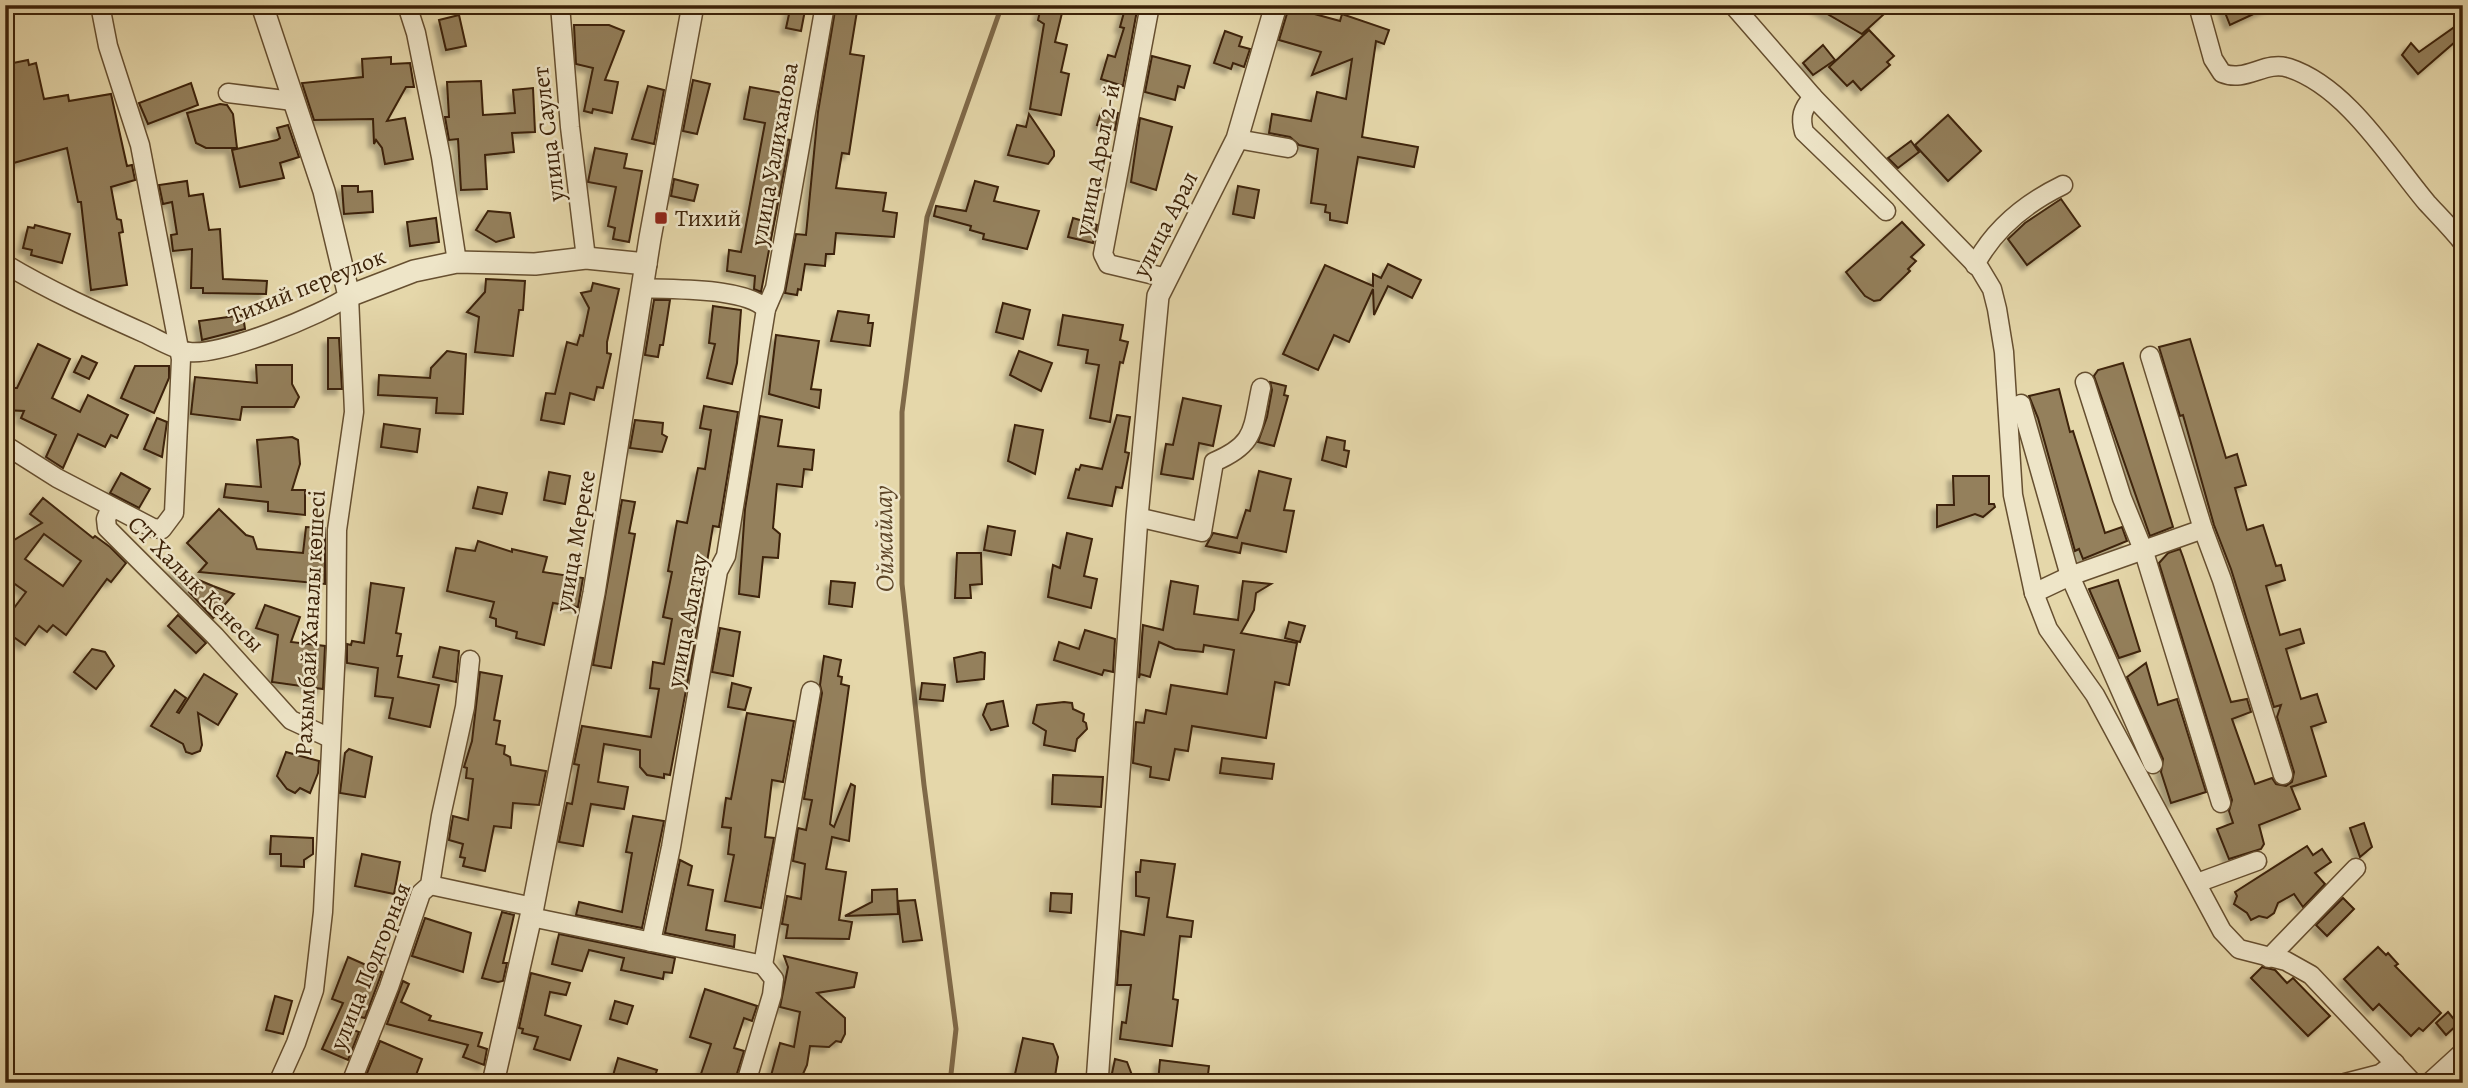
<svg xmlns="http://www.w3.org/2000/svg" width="2468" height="1088" viewBox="0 0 2468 1088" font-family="Alegreya,serif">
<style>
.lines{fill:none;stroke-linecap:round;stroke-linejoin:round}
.stream{stroke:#7f6948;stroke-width:5}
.building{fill:#94805c;stroke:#3c2208;stroke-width:2;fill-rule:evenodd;filter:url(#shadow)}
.minor-casing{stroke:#664f30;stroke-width:21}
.tertiary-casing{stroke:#664f30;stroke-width:24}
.minor{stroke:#eee5c8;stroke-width:18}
.tertiary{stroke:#eee5c8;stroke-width:21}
.poi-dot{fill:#8f2418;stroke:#eee5c8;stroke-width:2.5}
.labels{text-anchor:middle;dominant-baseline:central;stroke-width:5;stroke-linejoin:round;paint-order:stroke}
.street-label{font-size:24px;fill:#3c2208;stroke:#eee5c8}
.poi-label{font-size:24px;fill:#3c2208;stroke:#eee5c8;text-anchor:start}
.water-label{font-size:26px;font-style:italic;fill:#5e4628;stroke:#eee5c8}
</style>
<defs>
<filter id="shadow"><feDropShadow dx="-5" dy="5" stdDeviation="2" flood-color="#0004"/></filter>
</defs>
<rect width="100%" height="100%" fill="#e5d7aa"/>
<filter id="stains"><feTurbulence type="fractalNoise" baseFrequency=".00286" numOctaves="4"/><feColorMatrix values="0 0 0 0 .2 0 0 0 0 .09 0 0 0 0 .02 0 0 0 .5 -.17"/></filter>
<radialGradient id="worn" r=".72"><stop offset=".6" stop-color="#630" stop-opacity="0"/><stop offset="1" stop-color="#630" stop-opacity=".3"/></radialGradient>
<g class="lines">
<path class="stream" d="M950,1083L956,1029L924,785L902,584V412L927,217L1002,5"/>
</g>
<g class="building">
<path d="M791,5H806L801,31L786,28Z"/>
<path d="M836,5H858L850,54L864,56L849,154L842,153L836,188L886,193L883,211L897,213L894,237L836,233L834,254H826L825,266L805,264L801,290L798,289L797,295L785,293L796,234L806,235L818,112Z"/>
<path d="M1126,5H1138L1123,86L1101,79L1108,55L1115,57L1124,28L1120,27Z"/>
<path d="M1812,5H1874L1883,15L1862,34Z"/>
<path d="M2222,5H2273L2230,25Z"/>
<path d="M1041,7L1062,13L1055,42L1067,45L1061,72L1069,74L1061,115L1030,109L1044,24L1038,20Z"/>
<path d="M1289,7L1340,21L1342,14L1389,30L1384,44L1376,41L1362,137L1418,147L1414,167L1358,157L1347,223L1330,220V213L1325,212L1326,205L1311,203L1318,149L1299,145L1290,137L1269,133L1272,114L1311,121L1317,92L1346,99L1352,59L1312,75L1321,52L1279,40Z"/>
<path d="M459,15L466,46L446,50L439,20Z"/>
<path d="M2463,21V35L2418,74L2402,55L2411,43L2419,52Z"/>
<path d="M574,25H609L624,31L605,80L618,82L612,113L593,109L592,113L584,111L593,68L576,64Z"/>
<path d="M1869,30L1894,56L1887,62L1890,65L1861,90L1853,81L1847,86L1829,67Z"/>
<path d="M1225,31L1242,37L1239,46L1250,49L1244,67L1233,63L1231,69L1214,63Z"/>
<path d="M1823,45L1835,60L1813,75L1803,63Z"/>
<path d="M1152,56L1190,66L1184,88L1178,86L1175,100L1145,92Z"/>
<path d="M391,57V64L410,63L414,87H406L387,121L405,118L413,159L385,164L382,148L376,140L374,144L373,119L314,120L302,83L363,77L362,59Z"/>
<path d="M28,60L29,65L36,63L44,99L68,95L69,101L111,94L127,166L132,165L135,180L111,187L117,219L121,220L123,232L119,233L127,285L91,290L81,202H78L67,148L10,164L5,148V71L14,69L13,63Z"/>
<path d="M693,80L710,84L697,134L683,131Z"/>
<path d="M481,81L483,115L515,113L513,90L533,88L535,132L512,133L514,152L485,155L487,189L461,190L458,139L449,140L445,117H449L447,82Z"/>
<path d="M191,83L198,105L148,124L139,103Z"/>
<path d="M648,86L664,90L654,144L632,139Z"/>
<path d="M750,87L789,94L786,111L782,110L777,137L790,140L761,292L754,289L755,276L727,271L729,250L741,252L765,123L744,119Z"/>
<path d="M220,104L227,105L233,114L237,148H206L196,143L187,113Z"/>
<path d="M1102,109L1118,113L1115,130L1097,125Z"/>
<path d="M1029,114L1054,151V156L1048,164L1008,155L1017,125L1026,127Z"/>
<path d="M1948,115L1981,151L1948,181L1915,145Z"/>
<path d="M1140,118L1172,127L1156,190L1131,182Z"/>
<path d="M288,125L299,157L280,163L284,178L240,187L232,150L277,140L280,138L277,128Z"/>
<path d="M1911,141L1919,152L1898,168L1888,158Z"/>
<path d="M595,148L627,154L624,168L642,171L629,242L613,239L615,228L608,226L616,187L588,182Z"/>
<path d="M674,179L698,185L694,201L671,196Z"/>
<path d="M187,181L189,196L203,194L209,230L220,229L223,279L267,281L266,294L203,293V288H191L192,249L173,251L171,235L177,234L172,202L163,204L159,185Z"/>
<path d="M975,181L998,187L994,201L1039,211L1027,249L983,239L984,234L970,230L971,226L934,216L936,206L966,211Z"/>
<path d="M342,186H358V192L372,191L373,212L344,214Z"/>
<path d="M1238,186L1259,190L1254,218L1233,214Z"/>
<path d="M2061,199L2080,226L2027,265L2008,239L2025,223Z"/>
<path d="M488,211L510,213L514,237L496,242L476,230Z"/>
<path d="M436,218L439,242L410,246L407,222Z"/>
<path d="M1073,218L1097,225L1093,243L1068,237Z"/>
<path d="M1902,222L1924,245L1911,257L1916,261L1908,269L1910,271L1880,300L1874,301L1865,296L1846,272Z"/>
<path d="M35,225L70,234L62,263L31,255L32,250L23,248L28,227L34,228Z"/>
<path d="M1388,264L1421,280L1412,298L1388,286L1374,315L1373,289L1349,342L1334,335L1318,370L1283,354L1325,265L1373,286V274L1381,278Z"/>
<path d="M486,279L525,281L523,310H519L513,356L475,352L479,317L467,312L485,292Z"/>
<path d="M593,283L619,289L607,342V353L611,354L603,388L597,387L594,400L570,393L564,424L541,420L546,393L555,394L567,342L577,345L580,335L583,336L589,308L581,293L591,291Z"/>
<path d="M654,300H670L663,345H660L658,357L645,355Z"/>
<path d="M1003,303L1030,310L1023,339L996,332Z"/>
<path d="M713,306L741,310L737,363L732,384L707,378L715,344L709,343Z"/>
<path d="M838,311L869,315L868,323H873L870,346L831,341Z"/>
<path d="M243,315L245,329L202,340L199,321Z"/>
<path d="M1063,315L1123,325L1120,340L1128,342L1123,363L1120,362L1110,422L1090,418L1099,365L1086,363L1088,350L1058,345Z"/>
<path d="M776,335L819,341L811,389L821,390L819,408L769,394Z"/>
<path d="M328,338H339L342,389H328Z"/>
<path d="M2190,339L2226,458L2237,454L2246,485L2235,488L2247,530L2263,525L2276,566L2281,565L2285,580L2266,586L2280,635L2300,629L2304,643L2286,649L2301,699L2317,694L2326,722L2311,727L2326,776L2291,787L2300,809L2259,825L2264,844L2261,849L2229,859L2217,829L2233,823L2229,811L2232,800L2159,563L2168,553L2180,549L2183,557L2231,702L2247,699L2251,712L2232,719L2255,784L2272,778L2276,784L2286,786L2292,782L2294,772L2277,717L2281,705L2274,707L2231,569L2214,525L2183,415L2180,416L2159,347Z"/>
<path d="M38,344L70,359L52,398L80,412L88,395L128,415L117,438L111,435L105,447L78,434L63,468L46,457L56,435L21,418L24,411L5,410V388H17Z"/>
<path d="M447,351L466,354L463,414L436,413L437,398L378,395L379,375L430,378L431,368Z"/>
<path d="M1019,351L1052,363L1041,391L1010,375Z"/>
<path d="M82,356L97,363L89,379L74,372Z"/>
<path d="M2123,363L2173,527L2150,536L2094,376L2098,370Z"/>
<path d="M256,365H292V384L299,397L294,407H242L240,420L191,414L195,377L257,383Z"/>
<path d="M135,366H169V378L154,413L121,398Z"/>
<path d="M1270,382L1286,386L1284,395L1288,396L1274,446L1258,442L1267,417L1272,390Z"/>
<path d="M2059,389L2070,432L2073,431L2105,533L2122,527L2127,541L2083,559L2079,549L2075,551L2038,418L2029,396Z"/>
<path d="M1183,398L1221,406L1213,446L1199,443L1193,479L1161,474L1166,444L1173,445Z"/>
<path d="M704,406L738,412L719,527L713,526L707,562L710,563L670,775L664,774V778L647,775L640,767V750L604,744L598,782L628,787L624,809L591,804L583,846L559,842L567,803L572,804L579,765L574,764L582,726L651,737L659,689L650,688L653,662L664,664L672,619L663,617L672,572L668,571L677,521L687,523L698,468L705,469L711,430L700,428Z"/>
<path d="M1117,415L1130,417L1125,452L1129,453L1122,488L1116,487L1112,506L1068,498L1076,469L1079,470L1081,465L1102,469Z"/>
<path d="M760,416L782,420L778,446L814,450L812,470L804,469L802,487L777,484L773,528L780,534L778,558L763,557L759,597L739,594L745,509Z"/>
<path d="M157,418L167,422L162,457L144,449Z"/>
<path d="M635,420L663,423L662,434L667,437L662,452L630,448Z"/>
<path d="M384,424L420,429L417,452L381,447Z"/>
<path d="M1015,425L1043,430L1035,474L1008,461Z"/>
<path d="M292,437L298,440L300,464L292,490H305V515L268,511V502L224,497L226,484L261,487L257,440Z"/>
<path d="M1327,437L1345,441L1344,450L1349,451L1346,467L1322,460Z"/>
<path d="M1259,471L1291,479L1284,510L1294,511L1286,552L1242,543L1240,553L1206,546L1213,533L1237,538L1246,510L1250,511Z"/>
<path d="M549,472L570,476L565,504L544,500Z"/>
<path d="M121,473L150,489L139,508L110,493Z"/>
<path d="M1953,476H1989V504H1994L1995,507L1983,517L1975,514L1937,527V505H1954Z"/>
<path d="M478,487L507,493L502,514L473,508Z"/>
<path d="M43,498L93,538L95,536L110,547L126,563L111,582L107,579L66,635L53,625L47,632L39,626L25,645L5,631V620L26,592L5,577V533L14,540L42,523L30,514ZM44,534L81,561L63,586L25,559Z"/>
<path d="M622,500L635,502L629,533L635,534L611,668L593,665Z"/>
<path d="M219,509L246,535L253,537L257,549L303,553L306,527L325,528V584L199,572L207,563L187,543Z"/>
<path d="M988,526L1015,531L1011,555L984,550Z"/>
<path d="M1067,533L1092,539L1084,576L1097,579L1091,608L1048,597L1053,565L1060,568Z"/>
<path d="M478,541L512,552V549L547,557L543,572L583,578L578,607L553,603L544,645L516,638L517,632L496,626V619L490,617L494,602L447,591L456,548L475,551Z"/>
<path d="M957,553H981L982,584L970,585L971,598H955Z"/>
<path d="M168,567L213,586L234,594L213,618L189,592L191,589Z"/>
<path d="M2118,580L2140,651L2119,658L2089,589Z"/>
<path d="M831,581L855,583L852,607L829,604Z"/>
<path d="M1171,581L1198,586L1194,614L1238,620L1243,581L1271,584L1256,593L1254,610L1241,633L1297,643L1289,685L1275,682L1266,738L1192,726L1188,751L1175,749L1169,780L1150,777L1151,767L1133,763L1136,722L1144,723L1146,710L1166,714L1171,685L1227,694L1234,650L1204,645L1203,652L1175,649L1159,642L1150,677L1140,674L1139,678L1143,625L1163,630Z"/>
<path d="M371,583L404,588L396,633L401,634L397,656H402L398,677L439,685L430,727L389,718L393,698L375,696L378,668L347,663V644L351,645L352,641L364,643Z"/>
<path d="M265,605L300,617L291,642L325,646L323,689L272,682L278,635L256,628Z"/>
<path d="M178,615L206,643L196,653L168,626Z"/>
<path d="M1289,622L1305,626L1300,642L1285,638Z"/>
<path d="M720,628L740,632L733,676L712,672Z"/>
<path d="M1085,630L1115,639L1113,672L1104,670L1102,675L1054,660L1059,642L1079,649Z"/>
<path d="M440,647L459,651L456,682L433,677Z"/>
<path d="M92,649L105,652L114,666L96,689L74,672Z"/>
<path d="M981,652L985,653L984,679L957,682L954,658Z"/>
<path d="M824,656L841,660L838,676L842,677L841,684L849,686L830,824L834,827L851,784L855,786L849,841L832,837L826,869L846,872L839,920L852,922L849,939L786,938L788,925L782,924L787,896L801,899L805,864L793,861L798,828L806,830L812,800L804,799L822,693L820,685Z"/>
<path d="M2146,663L2158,705L2177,699L2206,792L2171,803L2161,772L2163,759L2127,677Z"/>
<path d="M480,672L502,676L494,720L500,721L496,744L505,746L504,754L510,757L511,765L546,771L539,805L513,803L511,828L494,826L485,871L463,866L465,858L460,857L463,844L449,840L453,816L468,820L473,779L466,778L467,768L464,767L472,741Z"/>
<path d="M204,674L237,694L218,725L198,713L202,745L200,751L192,754L186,752L183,744L151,726L175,690L186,698L177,712L179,713Z"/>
<path d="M732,683L751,688L745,710L728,707Z"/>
<path d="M922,683L945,685L943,701L920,699Z"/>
<path d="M1003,701L1008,726L991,730L983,715L987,704Z"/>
<path d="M1064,702L1072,703L1073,709L1084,714L1083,721L1086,723L1087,729L1077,739L1075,751L1044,745L1046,731L1033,723L1037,705Z"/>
<path d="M747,713L794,721L783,782L772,780L765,837L774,838L761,908L725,901L734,855L728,854L731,828L722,827L726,798L731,799Z"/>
<path d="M349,749L372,757L365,797L340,793L345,753Z"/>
<path d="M286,752L319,761L318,773L310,793L300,788L295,793L287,789L277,776Z"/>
<path d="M1222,758L1274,764L1272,779L1220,773Z"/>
<path d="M1053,775L1103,777L1101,807L1052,804Z"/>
<path d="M633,816L664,821L642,928L576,915L579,902L622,912L632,853L626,852Z"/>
<path d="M2364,823L2372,847L2360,857L2350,828Z"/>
<path d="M271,836L313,838V854L304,860V867L281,866V854H270Z"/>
<path d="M2307,846L2313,855L2322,849L2331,862L2315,873L2325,884L2303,907L2294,894L2278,903L2274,913L2267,918L2259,916L2251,920L2247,913L2234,904L2237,896L2235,892Z"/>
<path d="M362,854L400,862L394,894L355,886Z"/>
<path d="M680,860L692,866L688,885L713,890L706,930L735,935L734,947L665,933Z"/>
<path d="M1141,860L1175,864L1167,917L1193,921L1191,937L1180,936L1173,999L1178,1000L1172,1046L1120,1039L1122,1022L1126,1023L1131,985H1117L1121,931L1144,935L1149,898L1136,896V872H1140Z"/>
<path d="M897,889L898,914L845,916L872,902V890Z"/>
<path d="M1051,893L1072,894L1071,913L1050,911Z"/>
<path d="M2343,898L2354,909L2327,936L2316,925Z"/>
<path d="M915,900L922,940L903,942L898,901Z"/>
<path d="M502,912L514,915L503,963H507L503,981L498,982L482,978Z"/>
<path d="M425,918L471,933L463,972L412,956Z"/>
<path d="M559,934L675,958L672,973L664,972L663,979L621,970L624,958L589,950L582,971L552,964Z"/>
<path d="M2378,947L2386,955L2388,953L2398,964L2395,966L2441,1013L2423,1031L2419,1028L2411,1036L2379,1004L2373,1010L2344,979Z"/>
<path d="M784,956L857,973L854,987L817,993L845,1018V1034L841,1042L836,1041L829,1047L810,1046L807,1065L799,1083H769L780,1043L794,1047L800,1012L780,1007L788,967Z"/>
<path d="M348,957L382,972L365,1018L356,1016L351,1029L359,1032L348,1060L322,1049L343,1003L332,999Z"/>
<path d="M2262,967L2275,970L2287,983L2293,978L2330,1016L2308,1036L2251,978Z"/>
<path d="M531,973L570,983L566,995L550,992L545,1015L581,1026L570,1060L534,1049L538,1037L522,1033L523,1029L519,1028Z"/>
<path d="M403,981L409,984L401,1002L431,1016L429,1020L482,1033L478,1046L487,1049L484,1065L463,1057L468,1045L387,1024Z"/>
<path d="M705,989L757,1006L752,1021L744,1018L734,1048L744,1051L734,1083H698L711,1044L690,1037Z"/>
<path d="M275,996L292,1001L283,1034L266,1030Z"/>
<path d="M615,1001L633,1006L627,1024L610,1019Z"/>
<path d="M2448,1012L2458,1024L2446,1035L2436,1023Z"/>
<path d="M1023,1038L1053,1044L1058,1057L1054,1083H1013Z"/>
<path d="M380,1041L422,1059L413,1083H363Z"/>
<path d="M618,1058L657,1070L653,1083L612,1079Z"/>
<path d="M1115,1059L1127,1062L1135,1083H1110Z"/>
<path d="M1160,1060L1209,1066L1207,1083H1158Z"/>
</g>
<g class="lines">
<g class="minor-casing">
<g id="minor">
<path d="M407,5L416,33L441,157L457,262"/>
<path d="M560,5L570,127L586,258"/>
<path d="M1150,5L1103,254L1108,264L1167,278"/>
<path d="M1733,5L1813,97L1980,269L1992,289L1997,309L2004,352L2013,495L2034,593L2048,629L2095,695L2222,931L2239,949L2286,961L2311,975L2413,1083"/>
<path d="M2198,5L2213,59L2222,73C2246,83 2265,60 2289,68C2347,87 2390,159 2427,203C2439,216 2452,229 2463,243"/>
<path d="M228,93L293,101"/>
<path d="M1813,97C1802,109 1800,117 1804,132L1886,211"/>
<path d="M1237,139L1288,148"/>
<path d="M5,264C50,291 97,312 144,333C157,339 175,350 189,352C221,356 322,315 349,296"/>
<path d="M1975,265C1994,229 2026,203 2063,185"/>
<path d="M643,288C673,290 745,287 766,309"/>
<path d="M2085,382L2122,498L2144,552L2221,803"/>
<path d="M2021,404L2070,576L2153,764"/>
<path d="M5,445L57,478L153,528L162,529L174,513L181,359L140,145L108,46L100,5"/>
<path d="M111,507L106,519L107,528L215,636L291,720L330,738"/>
<path d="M1137,517L1202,532L1214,462C1256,444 1252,430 1261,388"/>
<path d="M2203,529L2222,580L2283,775"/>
<path d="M2034,593L2070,576L2203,529L2150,356"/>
<path d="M2197,883L2257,861"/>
<path d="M430,885L533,907"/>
<path d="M531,917L763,965"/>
<path d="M651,942L671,847L718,571L726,556L766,309L775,288L825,5"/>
<path d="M2269,958L2356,868"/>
<path d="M763,965L811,691"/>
<path d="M278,1083L296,1043L314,990L323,912L336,648L337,530L354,412L349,296"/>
<path d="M351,1083L389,987L421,893L430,885L441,816L465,707L470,660"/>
<path d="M746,1083L772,995L774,979L763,965"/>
<path d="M2345,1083L2380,1074L2395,1063"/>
<path d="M2429,1083L2463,1052"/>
</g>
</g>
<g class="tertiary-casing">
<g id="tertiary">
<path d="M262,5L324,191L349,296L414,271L457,262L535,264L586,258L646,264"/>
<path d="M493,1083L533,907L594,593L650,238L693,5"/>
<path d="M1097,1083L1137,517L1158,296L1237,139L1276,5"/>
</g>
</g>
<use href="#minor" class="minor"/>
<use href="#tertiary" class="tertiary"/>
</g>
<rect class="poi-dot" x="654" y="211" width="14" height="14" rx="3.5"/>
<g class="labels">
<g class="street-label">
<text transform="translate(548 134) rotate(-97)">улица Саулет</text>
<text transform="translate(774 154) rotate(-80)">улица Уалиханова</text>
<text transform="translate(1097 160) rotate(-79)">улица Арал 2-й</text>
<text transform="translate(1165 224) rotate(-63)">улица Арал</text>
<text transform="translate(307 286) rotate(-22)">Тихий переулок</text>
<text transform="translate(575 541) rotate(-80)">улица Мереке</text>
<text transform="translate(196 584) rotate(45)">СТ Халык Кенесы</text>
<text transform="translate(687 621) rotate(-79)">улица Алатау</text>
<text transform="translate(310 623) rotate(-87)">Рахымбай Ханалы көшесі</text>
<text transform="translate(370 966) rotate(-68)">улица Подгорная</text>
</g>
<g class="poi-label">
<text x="675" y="218">Тихий</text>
</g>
<g class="water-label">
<text transform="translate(884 539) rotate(-91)">Ойжайлау</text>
</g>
</g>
<rect width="2468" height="1088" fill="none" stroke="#e5d7aa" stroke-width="28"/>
<rect x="7" y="7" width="2454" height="1074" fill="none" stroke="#3c2208" stroke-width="3.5"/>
<rect x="14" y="14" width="2440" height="1060" fill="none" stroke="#3c2208" stroke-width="2"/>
<rect width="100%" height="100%" filter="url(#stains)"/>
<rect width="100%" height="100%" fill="url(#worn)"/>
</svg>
